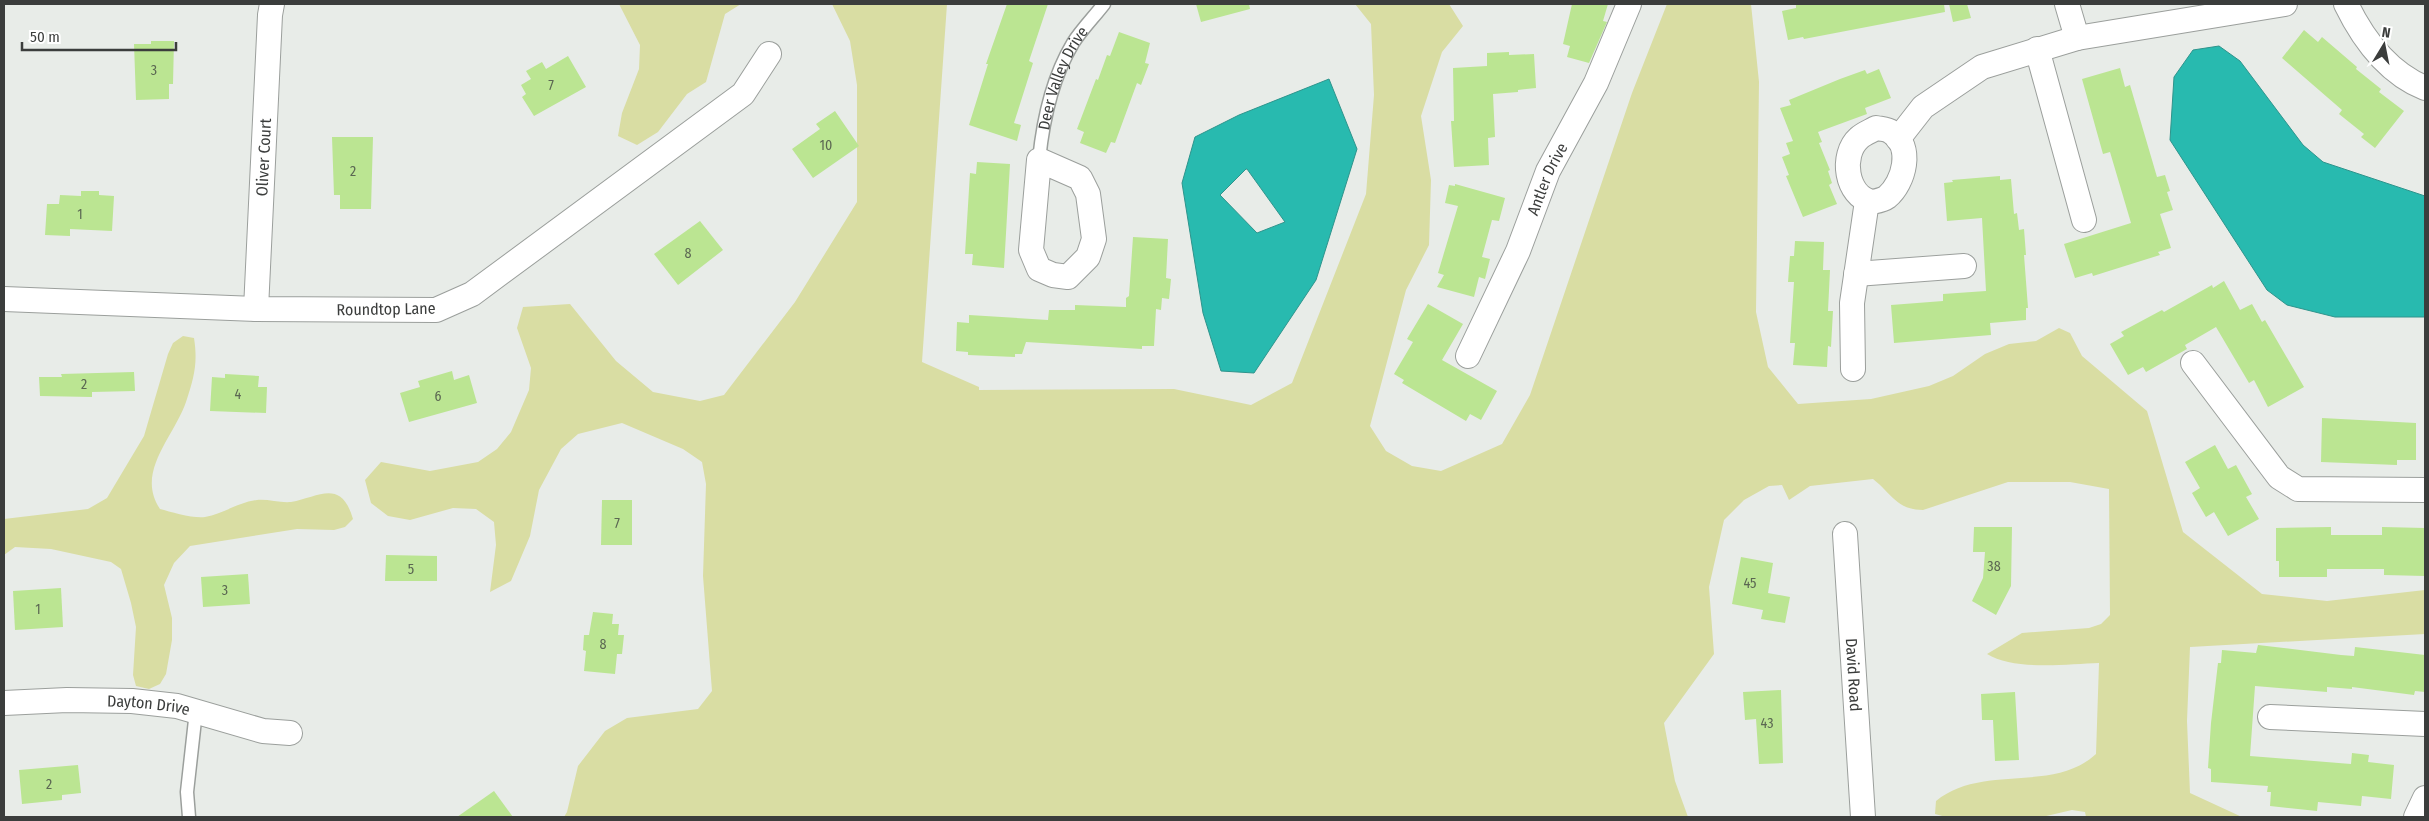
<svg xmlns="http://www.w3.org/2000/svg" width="2429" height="821" viewBox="0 0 2429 821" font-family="'Fira Sans Condensed',sans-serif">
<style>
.green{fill:#d9dda3}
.water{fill:#28baaf;stroke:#2e948c;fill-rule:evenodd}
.building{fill:#bbe592}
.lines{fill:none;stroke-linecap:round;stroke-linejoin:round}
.service-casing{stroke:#9b9f9c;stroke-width:15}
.minor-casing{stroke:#9b9f9c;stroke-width:26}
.service{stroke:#fff;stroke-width:12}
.minor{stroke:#fff;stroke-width:24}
.labels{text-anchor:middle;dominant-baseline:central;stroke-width:5;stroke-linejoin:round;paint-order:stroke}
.number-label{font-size:14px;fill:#5b6752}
.street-label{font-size:16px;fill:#3b3d3c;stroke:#fff}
</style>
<rect width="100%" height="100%" fill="#e8ece8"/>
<g class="green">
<path d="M619,4H741L725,14L706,82L687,94L658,132L637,145L618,136L622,113L639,69L640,45Z"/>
<path d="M832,4H947L922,362L979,387V390L1174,389L1251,405L1292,383L1366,194L1374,95L1371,24L1355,4H1449L1463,26L1442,52L1421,116L1431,180L1429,245L1406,290L1370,426L1386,451L1412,466L1441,471L1502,444L1530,395L1632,93L1667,4H1751L1759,82L1756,312L1768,367L1798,404L1871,399L1929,386L1953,376L1985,354L2009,344L2036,341L2059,328L2070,333L2082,356L2147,411L2183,532L2262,594L2327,601L2425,590V634L2190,647L2187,721L2190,793L2242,817H2086L2085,812L2072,810L2042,817H1946L1935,814L1936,801C1982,763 2053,794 2096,754L2099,663C2067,664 2014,671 1987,654L2022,633L2089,628L2101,624L2110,615L2109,489L2070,482H2008L1923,510C1897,510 1891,493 1873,479L1810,486L1789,500L1782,485L1769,486L1744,500L1724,520L1709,587L1714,654L1664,723L1675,781L1688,817H564L567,812L578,766L605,731L627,718L698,709L712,691L703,576L706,484L702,462L683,449L622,423L578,434L561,449L539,490L530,536L511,581L490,592L496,545L494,522L476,509L453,508L410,520L388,516L371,503L365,480L381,462L430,471L478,462L497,449L511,432L529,390L531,368L517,328L523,307L570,304L616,361L653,392L700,401L724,395L795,302L857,202V85L850,41Z"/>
<path d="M183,336L194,338C198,363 194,378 186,402C174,437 135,472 160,509C171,512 195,519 205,517C223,514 239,502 257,500C268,499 280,503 291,502C319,497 341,478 353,519L345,527L334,530L297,529L190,546L174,563L164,585L172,618V640L166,674L160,684L149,689L136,686L133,675L136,627L131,603L121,569L111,562L51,549L15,547L4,555V519L88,509L107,498L144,436L168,354L173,343Z"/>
</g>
<g class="water">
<path d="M2219,46L2240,61L2303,145L2323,162L2425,196V317H2335L2287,305L2267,290L2170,140L2174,77L2193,50Z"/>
<path d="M1329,79L1357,149L1316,280L1254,373L1221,371L1203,313L1182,183L1195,137L1239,115ZM1246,169H1247L1285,222L1257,233L1220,195Z"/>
</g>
<g class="building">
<path d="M1007,4H1048L1029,61L1033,63L1014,123L1021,125L1017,141L969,125L988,64H986Z"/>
<path d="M1196,4H1249L1250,9L1201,22Z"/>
<path d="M1572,4H1608L1603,21L1607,22L1589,63L1567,57L1570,46L1563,44Z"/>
<path d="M1796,4H1944L1945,12L1804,39L1803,37L1788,40L1782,11L1796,8Z"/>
<path d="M1949,4H1967L1971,18L1953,22Z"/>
<path d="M2304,30L2318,42L2322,37L2357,67L2356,69L2381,89L2379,92L2404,111L2375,148L2361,137L2364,134L2339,114L2342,110L2282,58Z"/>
<path d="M1119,32L1150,43L1145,63L1149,64L1141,85L1137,83L1115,143L1111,142L1106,153L1080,143L1084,132L1077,129L1096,79L1098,80L1107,55L1110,56Z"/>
<path d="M151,41H174L173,84H169V99L136,100L134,44H151Z"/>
<path d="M1509,52V55L1534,54L1536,88L1518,90V92L1493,94L1495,137L1488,138L1489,165L1454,167L1451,121H1454L1453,68L1487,66V53Z"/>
<path d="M568,56L586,87L534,116L522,97L526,94L521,85L531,79L526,71L542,62L546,69Z"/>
<path d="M2120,68L2125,87L2130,85L2157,177L2165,175L2170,191L2167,192L2173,210L2160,214L2171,248L2158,252L2160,255L2093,276L2092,273L2075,278L2064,244L2131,223L2110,152L2103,154L2082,79Z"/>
<path d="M1879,69L1891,98L1865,108L1867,114L1818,132L1822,142L1819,143L1830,170L1828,171L1832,183L1829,185L1837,204L1803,217L1786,176L1789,175L1782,157L1790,154L1786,143L1793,141L1780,108L1791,105L1789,100L1840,79L1865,70L1867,74Z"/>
<path d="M835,111L859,146L813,178L792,149L820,129L816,124Z"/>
<path d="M332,137H373L371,209H340V195H334Z"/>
<path d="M977,162L1010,164L1004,268L972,265L973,254H965L970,173L976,174Z"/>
<path d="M2000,176V180L2011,179L2014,214L2017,213L2019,230L2024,229L2026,255H2024L2028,308H2026V320L1990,323L1991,335L1894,343L1891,305L1943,301V294L1986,291L1982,218L1947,221L1944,183L1953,182L1952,180Z"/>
<path d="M1455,184L1505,198L1499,221L1492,220L1482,257L1490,259L1485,279L1479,277L1474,297L1437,287L1444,275L1438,273L1458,206L1445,203L1449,185L1455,186Z"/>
<path d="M81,191H99V195L114,196L112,231L70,229V236L45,235L47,204H59L60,195L81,196Z"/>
<path d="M700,221L723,250L678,285L654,254Z"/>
<path d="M1133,237L1168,239L1166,278L1171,279L1169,299L1162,298L1161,310L1156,309L1154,346H1142V349L1026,342L1022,354H1015V357L968,355V352L956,351L957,322L969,323V315L1048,320L1049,310H1075V305L1126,307V298L1129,296Z"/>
<path d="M1795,241L1824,242L1823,270H1830L1828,311H1833L1831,347L1828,346L1827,367L1793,365L1795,343H1790L1794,282H1788L1790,256H1794Z"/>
<path d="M2224,281L2240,310L2252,304L2262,322L2265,320L2304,387L2268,407L2254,380L2249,383L2216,327L2185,345L2187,349L2146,372L2143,367L2128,375L2110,344L2124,336L2121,332L2162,310L2164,312L2212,285L2213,288Z"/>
<path d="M1428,304L1463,324L1442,360L1497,391L1481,420L1470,414L1466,421L1402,383L1404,380L1394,374L1413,342L1407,339Z"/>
<path d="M452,371L454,380L469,375L477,403L409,422L400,393L420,387L418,381Z"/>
<path d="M134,372L135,391L92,392V397L40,396L39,377H62L61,374Z"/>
<path d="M225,374L259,376L258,387H267L266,413L210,411L212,377L225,378Z"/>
<path d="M2322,418L2416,423V460H2397V465L2321,462Z"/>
<path d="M2215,445L2228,469L2236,465L2252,494L2246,497L2259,519L2228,536L2214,512L2206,517L2192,493L2200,488L2185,462Z"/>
<path d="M602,500H632V545H601Z"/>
<path d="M1974,527H2012L2011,586L1996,615L1972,601L1983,578L1985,552H1973Z"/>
<path d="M2331,527V535H2382V527L2425,528V576L2384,575V569H2327V577H2279V561H2276V528Z"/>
<path d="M386,555L437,556V581H385Z"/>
<path d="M1741,557L1773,563L1768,593L1790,597L1785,623L1761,619L1763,610L1732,604Z"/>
<path d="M248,574L250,604L203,607L201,577Z"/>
<path d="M61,588L63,627L15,630L13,591Z"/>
<path d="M593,612L613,614L612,624H619L618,635H624L622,654H617L615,674L584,671L586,651L583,650L584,635H589Z"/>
<path d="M2258,645L2341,655L2354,656L2355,647L2425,655V692L2415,691L2414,695L2352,687V689L2327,687V692L2255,686L2250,756L2351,764L2352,753L2369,755L2368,762L2394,765L2391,799L2362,796L2361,806L2318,802L2317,811L2270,806L2271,792H2267L2268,786L2211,782V769L2208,768L2211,723L2218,663H2221L2222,650L2256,653Z"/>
<path d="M1781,690L1783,763L1759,764L1756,719L1745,720L1743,692Z"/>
<path d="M2015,692L2019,760L1995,761L1993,720H1982L1981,694Z"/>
<path d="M78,765L81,793L62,795V800L22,804L19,770Z"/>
<path d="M494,791L513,817H457Z"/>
</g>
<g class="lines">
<g class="service-casing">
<g id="service">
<path id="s1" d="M1039,160C1043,120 1052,78 1073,43C1082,29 1094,17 1104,4"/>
<path d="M189,817L187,792L196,711"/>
</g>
</g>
<g class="minor-casing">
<g id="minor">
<path d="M2067,4L2077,38"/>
<path d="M2346,4C2363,39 2388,73 2425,88"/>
<path d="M2037,49L2084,220"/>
<path d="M1876,128C1880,129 1887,129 1891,132C1914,146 1904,183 1887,197C1883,200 1877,201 1872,202C1846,196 1840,155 1859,138C1863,134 1871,131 1876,128Z"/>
<path d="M1898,139L1923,107L1982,67L2077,38L2285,4"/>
<path d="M1039,160L1080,178L1088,194L1094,239L1088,257L1068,277L1053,275L1039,269L1031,250Z"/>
<path d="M1856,274L1964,266"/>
<path d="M4,299L256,309L436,310L472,294L743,94L769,54"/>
<path id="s2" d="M256,309L270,15L272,4"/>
<path id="s3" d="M1468,356L1518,251L1548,171L1596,83L1629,4"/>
<path d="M2193,363L2279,477L2298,489L2425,490"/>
<path d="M1853,369L1852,303L1867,201"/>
<path id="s4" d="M1845,534L1863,817"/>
<path id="s5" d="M4,703L67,700L132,701L177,706L263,731L290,733"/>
<path d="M2270,717L2425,724"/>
<path d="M2416,817L2425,798"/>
</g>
</g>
<use href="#service" class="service"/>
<use href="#minor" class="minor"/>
</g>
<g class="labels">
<g class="number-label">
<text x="154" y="70">3</text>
<text x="551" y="85">7</text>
<text x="826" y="145">10</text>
<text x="353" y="171">2</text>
<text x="80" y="214">1</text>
<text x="688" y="253">8</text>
<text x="84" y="384">2</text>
<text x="238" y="394">4</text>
<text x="438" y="396">6</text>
<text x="617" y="523">7</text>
<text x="1994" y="566">38</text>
<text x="411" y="569">5</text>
<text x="1750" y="583">45</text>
<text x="225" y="590">3</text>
<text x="38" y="609">1</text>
<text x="603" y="644">8</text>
<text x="1767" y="723">43</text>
<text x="49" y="784">2</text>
</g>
<g class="street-label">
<text stroke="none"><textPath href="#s1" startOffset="86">Deer Valley Drive</textPath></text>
<text stroke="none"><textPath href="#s2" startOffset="152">Oliver Court</textPath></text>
<text stroke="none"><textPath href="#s3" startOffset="194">Antler Drive</textPath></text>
<text transform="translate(386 309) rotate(-1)">Roundtop Lane</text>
<text stroke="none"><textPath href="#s4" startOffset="141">David Road</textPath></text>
<text stroke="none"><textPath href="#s5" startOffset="145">Dayton Drive</textPath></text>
</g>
</g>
<rect width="2429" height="821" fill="none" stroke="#3b3d3c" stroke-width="10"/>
<g transform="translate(2384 45) rotate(10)" stroke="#ffffff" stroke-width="4" paint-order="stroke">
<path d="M0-4L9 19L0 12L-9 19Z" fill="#3b3d3c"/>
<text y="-8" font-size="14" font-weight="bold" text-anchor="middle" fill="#3b3d3c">N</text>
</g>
<path d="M22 42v8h154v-8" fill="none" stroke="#3b3d3c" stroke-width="2.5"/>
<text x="30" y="42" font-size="15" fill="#3b3d3c" stroke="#ffffff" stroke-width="4" paint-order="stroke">50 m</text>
</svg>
